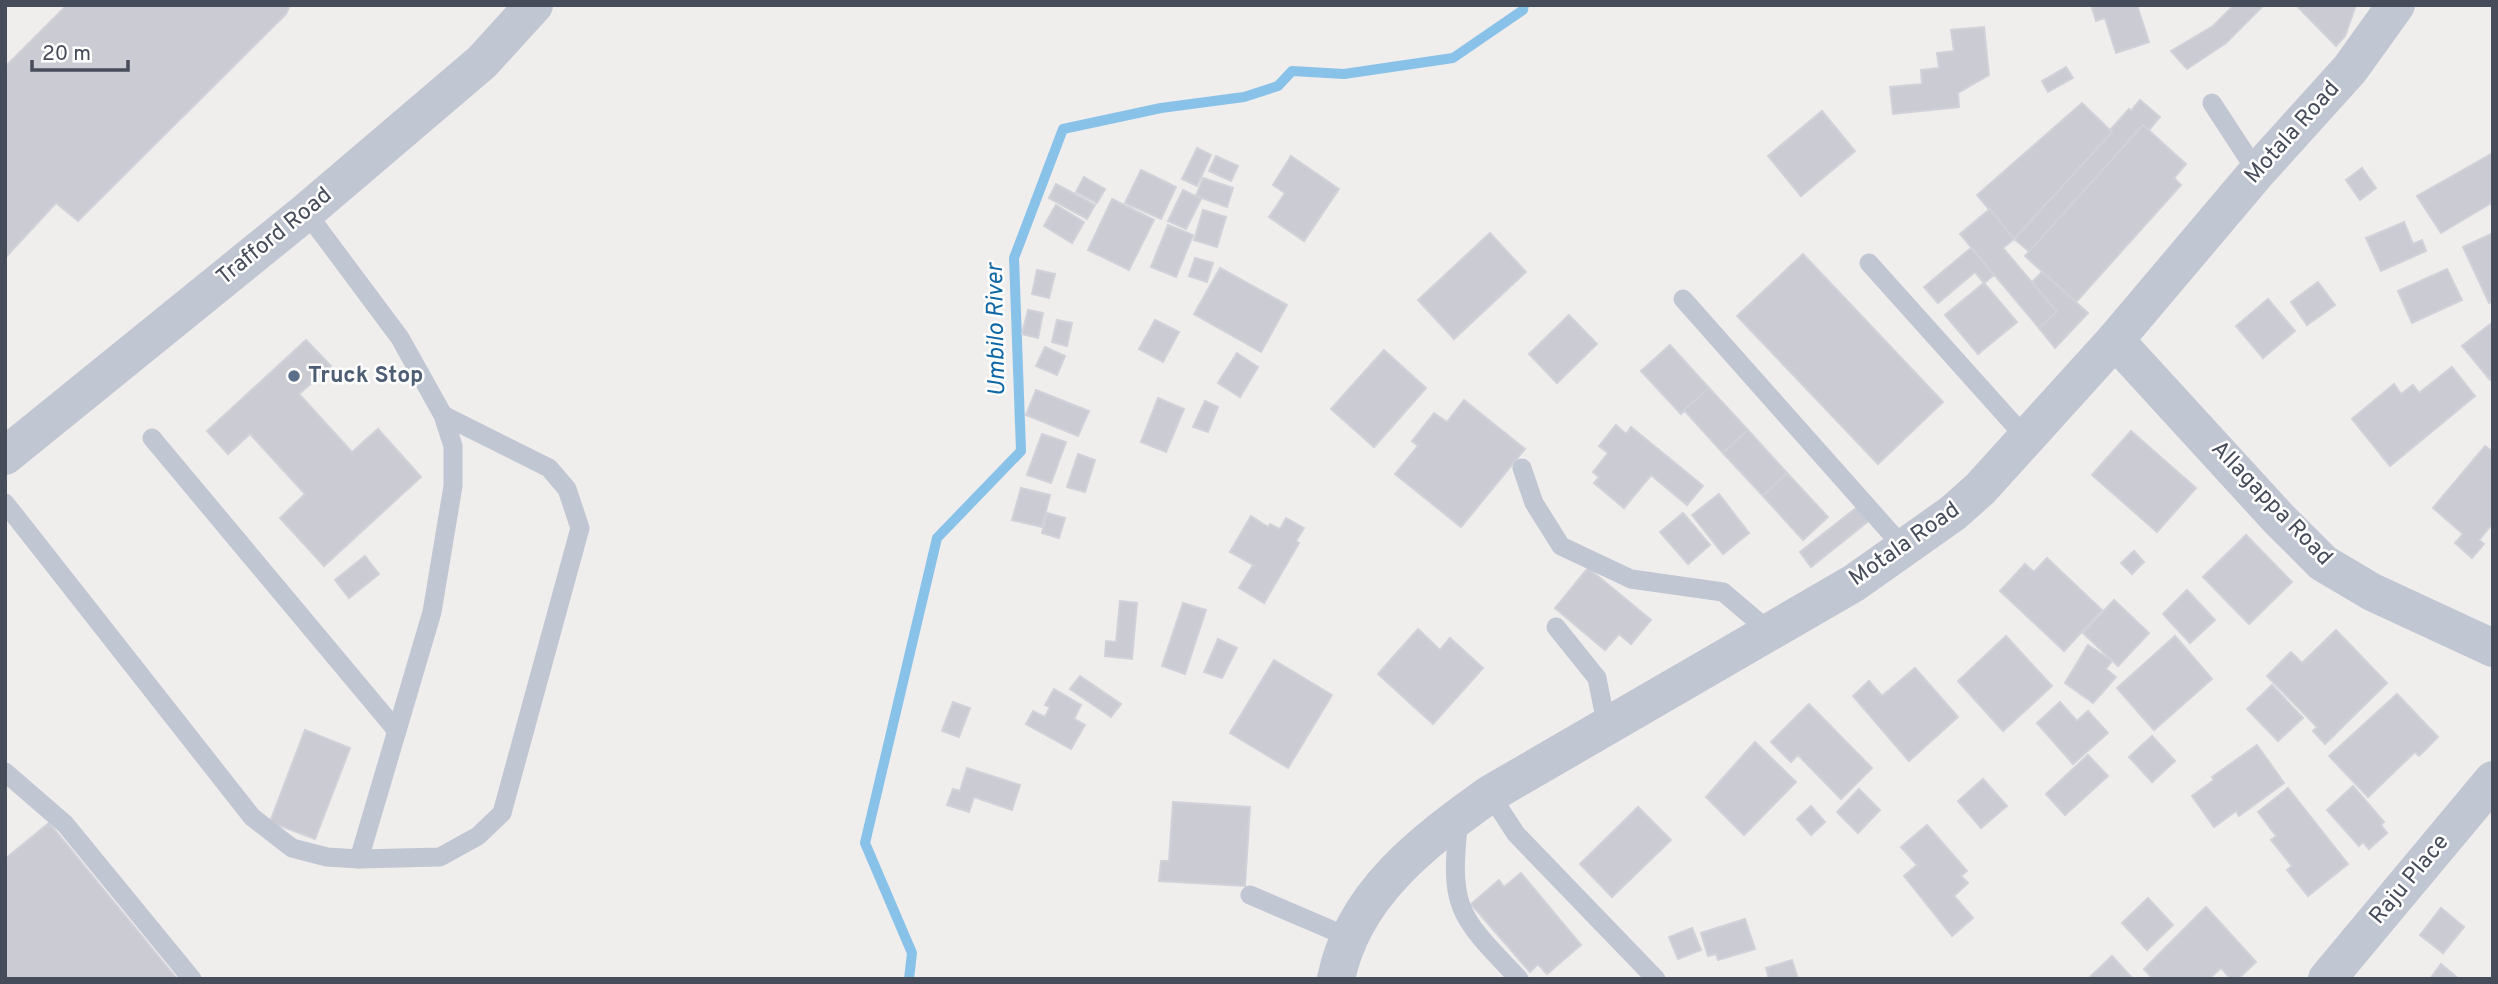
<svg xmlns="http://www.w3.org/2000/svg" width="2498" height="984" viewBox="0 0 2498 984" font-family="Overpass,sans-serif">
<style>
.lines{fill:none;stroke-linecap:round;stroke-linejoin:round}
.stream{stroke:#89c2e9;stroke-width:10}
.building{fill:#cacbd3;stroke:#d1d2d9;stroke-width:2}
.service{stroke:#c0c6d2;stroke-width:19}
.minor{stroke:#c0c6d2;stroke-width:38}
.tertiary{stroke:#c0c6d2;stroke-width:38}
.service-dot{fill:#5c6f8a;stroke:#fff;stroke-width:2.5}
.labels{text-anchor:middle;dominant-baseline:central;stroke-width:5;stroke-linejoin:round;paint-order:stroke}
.street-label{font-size:23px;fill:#464c5a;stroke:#fff}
.service-label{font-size:23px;font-weight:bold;fill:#4e5e75;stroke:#fff;text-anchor:start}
.water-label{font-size:24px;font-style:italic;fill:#0f67a4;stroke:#fff}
</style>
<rect width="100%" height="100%" fill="#f0eded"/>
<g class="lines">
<path class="stream" d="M909,979L912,953L865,843L937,538L1021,451L1014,258L1063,129L1161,108L1244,97L1278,86L1292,71L1344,74L1453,58L1523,10L1524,5"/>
</g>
<g class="building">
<path d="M67,5H290L286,14L78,221L56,203L5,258V67Z"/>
<path d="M2099,5H2137L2149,42L2116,53L2105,18L2096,21L2092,8Z"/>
<path d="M2234,5H2264L2226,43L2187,69L2171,51L2213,26Z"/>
<path d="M2296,5H2356L2345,36L2336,46Z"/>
<path d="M1984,27L1989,75L1958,93L1959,107L1893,114L1890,87L1922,84L1921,70L1939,68L1937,53L1954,51L1951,30Z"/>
<path d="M2066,67L2073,78L2048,92L2042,81Z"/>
<path d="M2140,100L2160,117L2149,130L2143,125L2030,252L2014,239L2112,132L2110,130L2129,109L2131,111Z"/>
<path d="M2082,103L2112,132L2014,239L1977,195Z"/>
<path d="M1822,111L1855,151L1801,196L1768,156Z"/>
<path d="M2143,125L2186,164L2174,178L2181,185L2076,302L2025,256Z"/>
<path d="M1197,148L1211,155L1197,186L1182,179Z"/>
<path d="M2493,153V202L2441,233L2417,196Z"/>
<path d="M1216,156L1238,166L1231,181L1209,171Z"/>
<path d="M1291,156L1339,189L1304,241L1269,217L1285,193L1273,185Z"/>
<path d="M2362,168L2376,188L2360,200L2346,180Z"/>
<path d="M1141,170L1176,187L1161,219L1125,203Z"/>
<path d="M1084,177L1105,189L1097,203L1076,192Z"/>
<path d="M1203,178L1233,188L1227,207L1196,196Z"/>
<path d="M1056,184L1095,205L1087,219L1049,198Z"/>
<path d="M1183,190L1201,199L1186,229L1168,221Z"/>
<path d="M1112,199L1154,220L1129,270L1088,250Z"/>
<path d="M1056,205L1084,222L1072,243L1044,226Z"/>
<path d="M1990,209L2014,239L2003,248L2057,312L2039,328L1960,234Z"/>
<path d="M1203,210L1226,217L1217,247L1194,240Z"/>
<path d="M2404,222L2413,244L2422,240L2426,251L2381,271L2366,238Z"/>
<path d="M1168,225L1193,235L1176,277L1151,267Z"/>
<path d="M1490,233L1526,272L1454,339L1418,300Z"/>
<path d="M2493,233V301L2489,303L2463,247Z"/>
<path d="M1971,248L1994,275L1984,283L1975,272L1938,303L1924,287Z"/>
<path d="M1803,254L1943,402L1878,464L1737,316Z"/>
<path d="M1195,258L1213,263L1207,282L1189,276Z"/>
<path d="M1220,268L1287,305L1261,352L1194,314Z"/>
<path d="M2447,269L2462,300L2412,323L2398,291Z"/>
<path d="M1037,270L1055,274L1049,298L1032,294Z"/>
<path d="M2042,272L2088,313L2055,348L2039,328L2057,312L2032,282Z"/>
<path d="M2318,282L2335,305L2307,325L2291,302Z"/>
<path d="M1984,283L2017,322L1978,354L1945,315Z"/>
<path d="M2268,299L2295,331L2263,358L2236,326Z"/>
<path d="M1028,310L1043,313L1038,338L1022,334Z"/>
<path d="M1569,315L1597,344L1557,383L1529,354Z"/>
<path d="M1057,320L1072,323L1067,346L1052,342Z"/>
<path d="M1155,320L1179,332L1163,362L1139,349Z"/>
<path d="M2493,322V378L2490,380L2462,346Z"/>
<path d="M306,340L331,366L299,394L352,452L378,429L421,477L324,566L280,518L305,494L250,434L228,454L207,431Z"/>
<path d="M1670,345L1709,388L1681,414L1641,371Z"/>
<path d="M1045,347L1065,356L1057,375L1036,366Z"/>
<path d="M1384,350L1426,388L1374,447L1331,409Z"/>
<path d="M1237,353L1258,367L1240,397L1218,383Z"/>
<path d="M2452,367L2475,396L2390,466L2352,419L2394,384L2401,394L2413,385L2419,393Z"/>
<path d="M1709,388L1748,430L1723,453L1684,410Z"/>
<path d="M1036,390L1089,411L1078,436L1026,415Z"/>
<path d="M1158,398L1184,409L1166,452L1141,442Z"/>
<path d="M1464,400L1525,449L1461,527L1395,474L1418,446L1412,441L1434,413L1447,422Z"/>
<path d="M1205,401L1218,407L1208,432L1193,427Z"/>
<path d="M1616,425L1626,434L1631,427L1703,486L1687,505L1651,475L1624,508L1594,483L1599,477L1593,472L1608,453L1599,446Z"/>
<path d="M1748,430L1787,473L1763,496L1723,453Z"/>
<path d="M2131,431L2196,488L2157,532L2092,475Z"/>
<path d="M1042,434L1066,442L1051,483L1027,475Z"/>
<path d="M2485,446L2493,452V523L2479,540L2484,544L2472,558L2455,543L2463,534L2433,508Z"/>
<path d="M1078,454L1095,460L1085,492L1067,487Z"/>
<path d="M1787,473L1828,517L1803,540L1763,496Z"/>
<path d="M1021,488L1050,495L1042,527L1012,520Z"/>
<path d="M1719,494L1749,533L1723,554L1692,515Z"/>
<path d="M1860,505L1871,519L1811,567L1800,552Z"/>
<path d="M1047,513L1065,518L1059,538L1042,533Z"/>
<path d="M1683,513L1710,545L1688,564L1660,532Z"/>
<path d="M1251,516L1268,527L1270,524L1280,529L1286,518L1304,528L1296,541L1299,543L1264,603L1239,588L1253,565L1230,552Z"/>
<path d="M2246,535L2292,582L2249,624L2203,577Z"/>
<path d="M2134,551L2144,562L2132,574L2121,563Z"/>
<path d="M365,556L379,574L349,598L335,580Z"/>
<path d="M2047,558L2102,610L2064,651L2000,591L2025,564L2034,572Z"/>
<path d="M1588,568L1651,620L1631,644L1619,634L1605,650L1555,608Z"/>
<path d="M2187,590L2215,620L2190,643L2163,614Z"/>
<path d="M2114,600L2149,633L2118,666L2083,633Z"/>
<path d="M1120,601L1137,603L1132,659L1105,656L1106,641L1116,642Z"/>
<path d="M1183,603L1206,610L1185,674L1162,666Z"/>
<path d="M1418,629L1440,650L1450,638L1483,668L1433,724L1378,674Z"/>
<path d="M2336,630L2387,683L2325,744L2313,731L2317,727L2267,676L2291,652L2302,663Z"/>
<path d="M2006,636L2052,686L2003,731L1958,681Z"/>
<path d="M2175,636L2212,679L2154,730L2117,688Z"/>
<path d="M1218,639L1237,648L1222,678L1204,672Z"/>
<path d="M2088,645L2112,661L2106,669L2116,677L2093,703L2065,683Z"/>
<path d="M1274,660L1332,695L1288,768L1230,733Z"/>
<path d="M1915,668L1958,717L1909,761L1853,696L1869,681L1882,696Z"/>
<path d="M1080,676L1121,704L1111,717L1070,689Z"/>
<path d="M2272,685L2303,718L2278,741L2247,709Z"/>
<path d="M1054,689L1081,705L1074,719L1085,725L1071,749L1026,724L1033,711L1045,717L1050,707L1045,705Z"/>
<path d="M2397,694L2438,737L2419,756L2415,752L2368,797L2329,756Z"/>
<path d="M953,702L970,708L959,737L942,731Z"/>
<path d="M2060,702L2077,721L2088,711L2108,733L2073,764L2037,723Z"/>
<path d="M1809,704L1872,768L1841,799L1798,755L1791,762L1771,742Z"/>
<path d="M305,730L350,748L315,839L270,822Z"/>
<path d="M2152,736L2175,761L2152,782L2129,757Z"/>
<path d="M1755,742L1796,782L1744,835L1706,797Z"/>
<path d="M2257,745L2284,783L2239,816L2236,811L2214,827L2192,796L2214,780L2212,777Z"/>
<path d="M2088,755L2108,776L2065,815L2046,794Z"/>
<path d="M967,768L1020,785L1012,810L974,797L969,812L947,805L953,789L960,791Z"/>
<path d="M1983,779L2007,806L1981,828L1958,801Z"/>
<path d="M2353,786L2384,822L2381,825L2387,833L2369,849L2363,842L2359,846L2327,810Z"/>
<path d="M2288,788L2348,864L2308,896L2287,870L2292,866L2271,840L2276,836L2258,812Z"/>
<path d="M1859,789L1880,810L1858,833L1837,812Z"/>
<path d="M1173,802L1250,807L1245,886L1159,881L1161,861H1169Z"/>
<path d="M1811,806L1825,822L1811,835L1797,819Z"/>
<path d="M1638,807L1671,840L1612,897L1580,864Z"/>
<path d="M49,823L177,979H5V859Z"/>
<path d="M1927,825L1967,871L1961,876L1968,883L1954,896L1973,918L1952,936L1904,876L1917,865L1901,847Z"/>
<path d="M1521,873L1581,945L1547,974L1538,964L1530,972L1471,904L1499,880L1504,887Z"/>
<path d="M2148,898L2173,925L2147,950L2122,923Z"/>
<path d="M2206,907L2256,962L2238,979H2231L2221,968L2209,979H2153L2144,969Z"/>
<path d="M2441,908L2464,927L2443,953L2420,935Z"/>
<path d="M1745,919L1755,949L1718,960L1716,954L1708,956L1701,933Z"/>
<path d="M1692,928L1701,950L1678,959L1669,937Z"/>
<path d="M2112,956L2133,979H2088Z"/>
<path d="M1792,960L1798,979H1769L1766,968Z"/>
<path d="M2441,964L2459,979H2430Z"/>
</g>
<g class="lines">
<g class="service">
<path d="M2212,103L2257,172"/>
<path d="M306,212L400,338L443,415L453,446V486L432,612L359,859"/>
<path d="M1869,263L2026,438"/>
<path d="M1683,299L1905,549"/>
<path d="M152,438L397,731"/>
<path d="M1522,468L1534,503L1561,546L1631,579L1723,592L1769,631"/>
<path d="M5,503L252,817L292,848L327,857L359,859L440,857L478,836L502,813L580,528L567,489L549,468L443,415"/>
<path d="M1556,627L1597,678L1607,728"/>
<path d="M5,772L65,824L192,979"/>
<path d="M1490,794L1516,834L1656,979"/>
<path d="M1459,818C1449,909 1457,914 1519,979"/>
<path d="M1250,895L1348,937"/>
</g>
<g class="minor">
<path d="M2115,340L2278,518L2323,563L2372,592L2493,648"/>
<path d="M1336,979C1353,894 1423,842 1490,794L1854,583L1953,513L1980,489L2115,340L2257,172L2350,69L2396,5"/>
<path d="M2327,979L2493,780"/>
</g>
<path class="tertiary" d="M5,456L306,212L482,62L534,5"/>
</g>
<circle class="service-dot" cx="294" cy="376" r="7"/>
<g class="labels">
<g class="street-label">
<text transform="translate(2293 133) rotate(-48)">Motala Road</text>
<text transform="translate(275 237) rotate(-39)">Trafford Road</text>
<text transform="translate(2271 504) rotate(46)">Allagappa Road</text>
<text transform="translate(1905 545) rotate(-35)">Motala Road</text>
<text transform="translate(2410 880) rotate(-50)">Raju Place</text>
</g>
<g class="service-label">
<text x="308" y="376">Truck Stop</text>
</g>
<g class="water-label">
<text transform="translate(997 330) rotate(-91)">Umbilo River</text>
</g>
</g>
<rect width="2498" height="984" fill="none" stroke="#464c5a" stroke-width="14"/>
<path d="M32 60v10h96v-10" fill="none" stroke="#464c5a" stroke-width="3.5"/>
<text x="42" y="60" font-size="21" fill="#464c5a" stroke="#ffffff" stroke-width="5" paint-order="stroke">20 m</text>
</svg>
